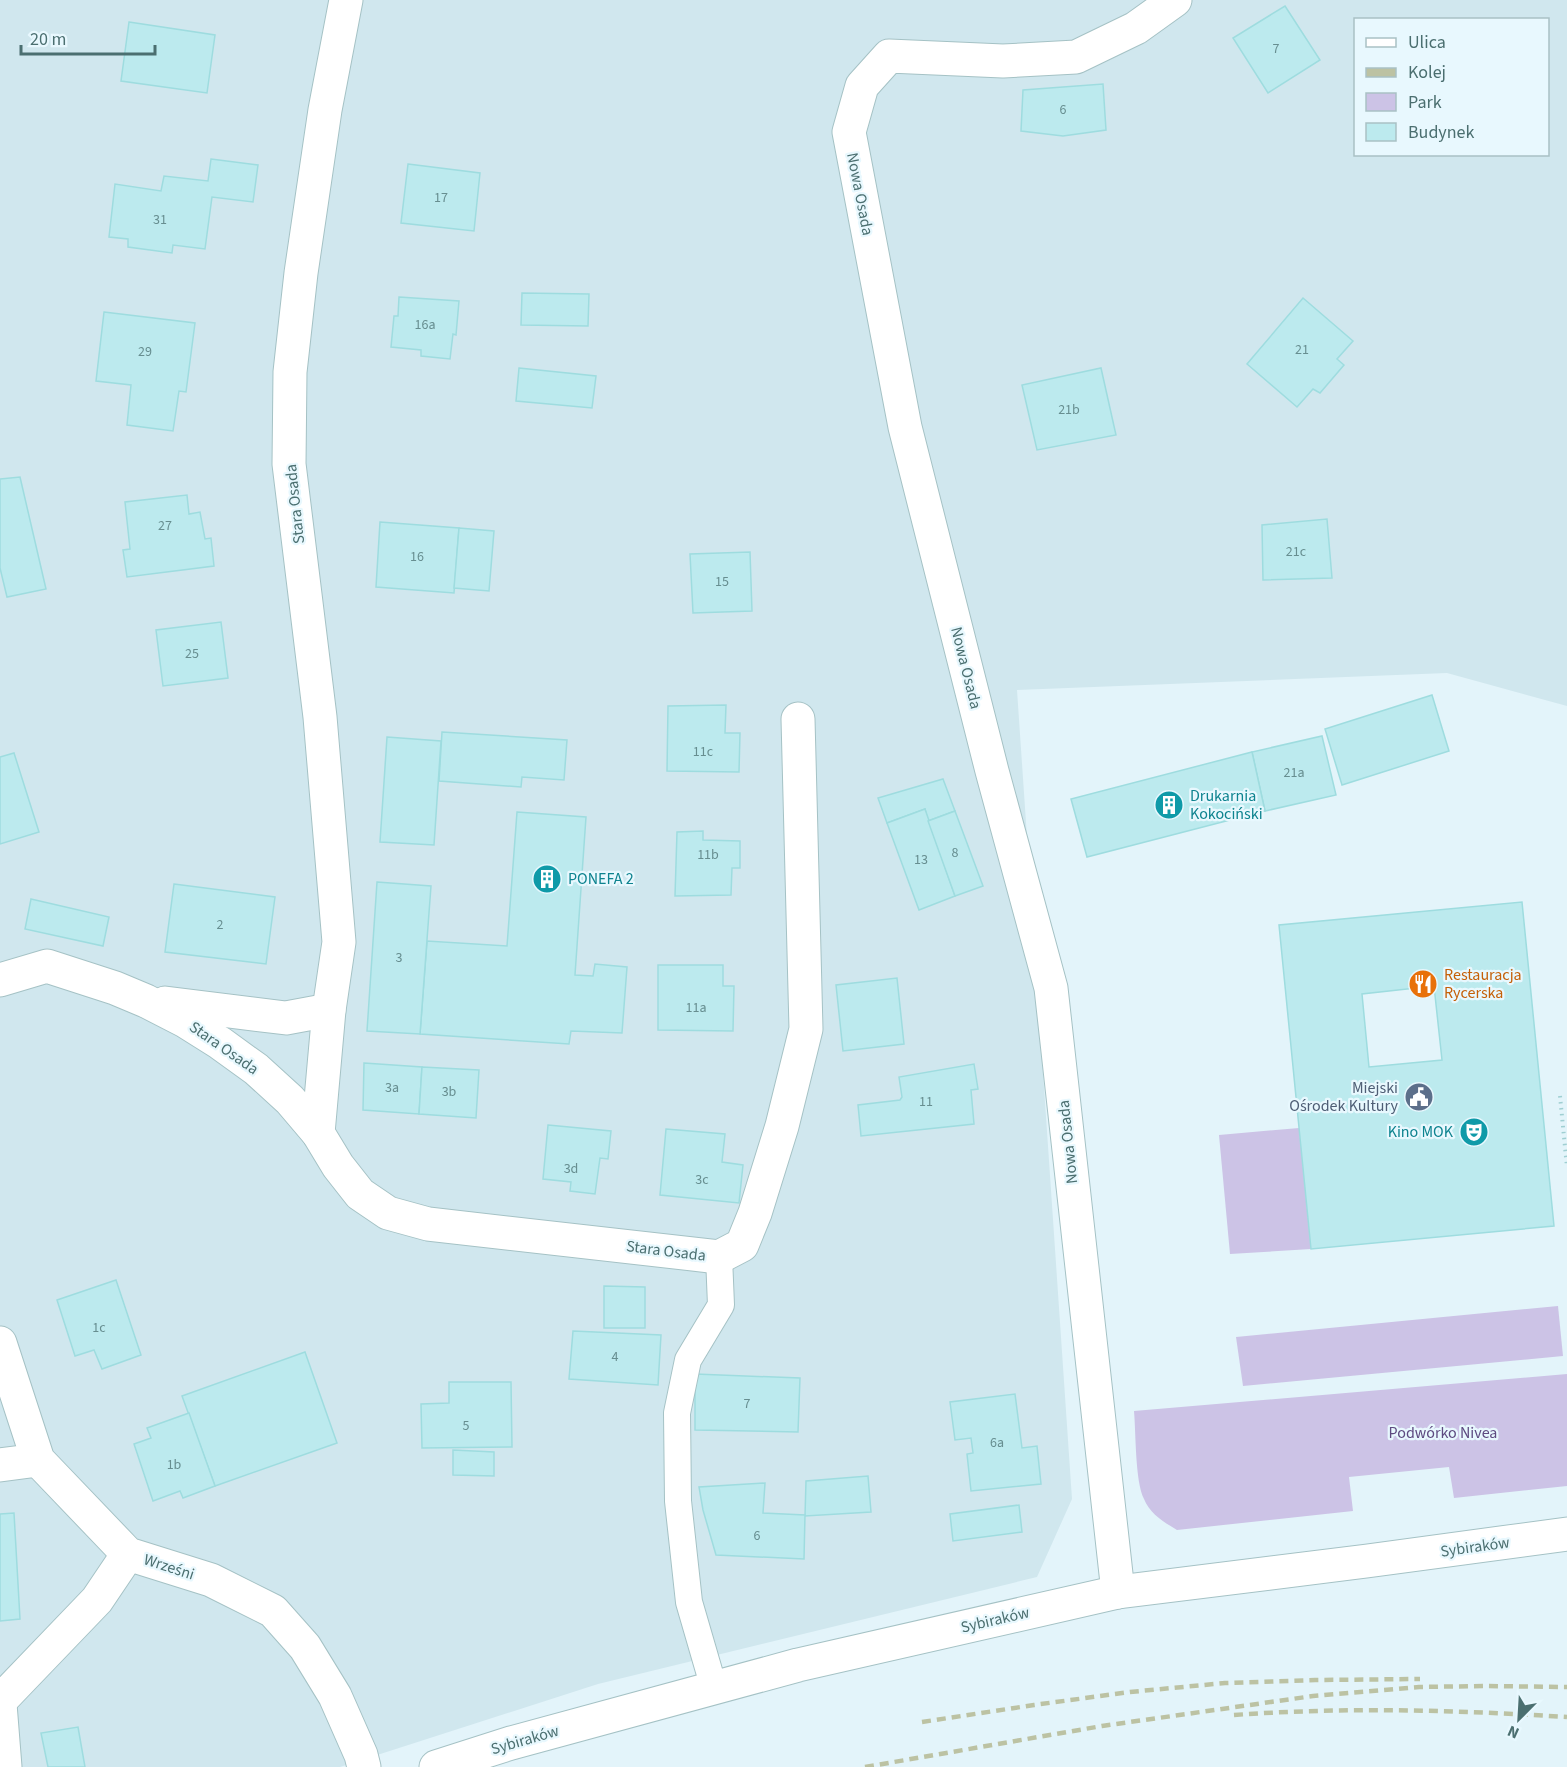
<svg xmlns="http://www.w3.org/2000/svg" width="1567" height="1767" viewBox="0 0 1567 1767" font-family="'Source Sans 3',sans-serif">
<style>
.residential{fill:#d0e7ee;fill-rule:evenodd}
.green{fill:#ccc3e6}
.building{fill:#bceaee;stroke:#9edcdf;stroke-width:1.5;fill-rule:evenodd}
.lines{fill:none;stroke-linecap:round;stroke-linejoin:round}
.service-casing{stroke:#a5c2c5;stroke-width:28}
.minor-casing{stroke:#a5c2c5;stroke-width:35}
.path{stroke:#a0cfd2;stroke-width:4;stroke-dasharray:1.5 4.5;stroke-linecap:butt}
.service{stroke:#fff;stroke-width:26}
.minor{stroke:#fff;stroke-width:33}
.rail{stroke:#bcc2a3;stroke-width:4.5;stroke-dasharray:9 6;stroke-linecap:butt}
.labels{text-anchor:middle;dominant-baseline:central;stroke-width:4.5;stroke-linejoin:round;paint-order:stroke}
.number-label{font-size:14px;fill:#678e90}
.street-label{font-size:16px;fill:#4b6f70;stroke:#e8f8fe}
.culture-label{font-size:16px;fill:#0d838f;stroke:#e8f8fe;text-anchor:start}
.food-label{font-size:16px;fill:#c56008;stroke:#e8f8fe;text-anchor:start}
.service-label{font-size:16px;fill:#4e5e75;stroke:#e8f8fe;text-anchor:end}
.park-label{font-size:16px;fill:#5e4a80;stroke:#e8f8fe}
</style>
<rect width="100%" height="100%" fill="#e3f4fa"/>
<path class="residential" d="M0,0H1567V706L1447,673L1017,690L1072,1499L1037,1577L598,1684L340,1767H0ZM1356,20H1548V154H1356Z"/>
<g class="green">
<path d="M1299,1128L1311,1249L1230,1254L1219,1135Z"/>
<path d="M1558,1306L1563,1356L1243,1386L1236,1337Z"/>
<path d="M1567,1374V1486L1454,1498L1449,1467L1349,1477L1353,1511L1177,1530C1164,1522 1150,1514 1144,1499C1135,1481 1136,1433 1134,1411Z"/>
</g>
<g class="building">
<path d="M1285,6L1320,60L1268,93L1233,38Z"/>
<path d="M129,22L215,35L207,93L121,81Z"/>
<path d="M1103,84L1106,130L1063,136L1021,131L1023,90Z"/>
<path d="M211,159L258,165L253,202L212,197L205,249L173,245L172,253L128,247V239L109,237L115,184L161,191L164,176L208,181Z"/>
<path d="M408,164L480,173L474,231L401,223Z"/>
<path d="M522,293L589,294L588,326L521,325Z"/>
<path d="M399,297L459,301L456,335L453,334L450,359L421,356V350L391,347L394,316H398Z"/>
<path d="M1303,298L1353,341L1337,359L1344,365L1320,393L1313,389L1297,407L1247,364Z"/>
<path d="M104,312L195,323L186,392L179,391L173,431L127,425L131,385L96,381Z"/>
<path d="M519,368L596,376L592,408L516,401Z"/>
<path d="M1101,368L1116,435L1037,450L1022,385Z"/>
<path d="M20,477L46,589L7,597L0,568V479Z"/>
<path d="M187,495L189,514L200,512L205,539L211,538L214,566L127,577L123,550L130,549L125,502Z"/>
<path d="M1327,519L1332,578L1263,580L1262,525Z"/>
<path d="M380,522L459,528L454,593L376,587Z"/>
<path d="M459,528L494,531L489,591L454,588Z"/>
<path d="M750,552L752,611L693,613L690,554Z"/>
<path d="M221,622L228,678L163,686L156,630Z"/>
<path d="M1432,695L1449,751L1342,785L1325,729Z"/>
<path d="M726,705L725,733H740L739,772L667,771L668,706Z"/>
<path d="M442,732L567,740L564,780L522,777L521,787L439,781Z"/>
<path d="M1322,736L1336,795L1265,811L1252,752Z"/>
<path d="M387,737L441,741L434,845L380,842Z"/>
<path d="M1252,752L1265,811L1087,857L1071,799Z"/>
<path d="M14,753L39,832L0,844V757Z"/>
<path d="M943,779L955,811L928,821L925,809L887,823L878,798Z"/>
<path d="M925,809L955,896L919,910L887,823Z"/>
<path d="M955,811L983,886L955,896L928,821Z"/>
<path d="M517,812L586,817L575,975L593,976L595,964L627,967L622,1033L571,1031L569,1044L420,1034L427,941L507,946Z"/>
<path d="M703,831V840L740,841V868H732L731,895L675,896L677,832Z"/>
<path d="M377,882L431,886L420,1034L367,1031Z"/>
<path d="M174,884L275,897L266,964L165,952Z"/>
<path d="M31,899L109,917L103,946L25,929Z"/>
<path d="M1522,902L1554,1226L1311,1249L1279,925ZM1434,986L1442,1060L1369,1067L1362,994Z"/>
<path d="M658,965H723V986H734L733,1031L658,1030Z"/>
<path d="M897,978L904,1044L843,1051L836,985Z"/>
<path d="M364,1063L422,1067L419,1114L363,1110Z"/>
<path d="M974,1064L978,1089L971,1090L974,1124L861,1136L858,1105L900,1100L902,1097L899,1077Z"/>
<path d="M422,1067L479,1070L476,1118L419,1114Z"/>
<path d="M548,1125L611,1131L608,1159L600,1158L595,1194L570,1191L571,1182L543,1179Z"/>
<path d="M666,1129L725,1134L722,1162L743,1165L739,1203L660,1195Z"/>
<path d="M116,1280L141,1355L102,1369L94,1350L75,1356L57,1300Z"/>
<path d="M604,1286L645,1287V1328H604Z"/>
<path d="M573,1331L661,1335L658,1385L569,1379Z"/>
<path d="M305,1352L337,1443L215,1486L182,1396Z"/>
<path d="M695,1374L800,1378L798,1432L695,1430Z"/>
<path d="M449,1382H511L512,1447L422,1448L421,1404L449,1403Z"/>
<path d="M1015,1394L1022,1448L1037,1446L1041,1484L971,1491L967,1454L973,1453L971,1438L955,1440L950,1402Z"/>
<path d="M189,1413L215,1486L183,1498L180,1491L153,1501L134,1444L151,1438L147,1428Z"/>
<path d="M453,1450L494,1452V1476L453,1475Z"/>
<path d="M868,1476L871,1512L805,1516L806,1481Z"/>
<path d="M765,1483L763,1513L805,1515L804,1559L716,1555L703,1510L699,1487Z"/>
<path d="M1019,1505L1022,1532L953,1541L950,1514Z"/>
<path d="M14,1513L20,1619L0,1621V1514Z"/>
<path d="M78,1727L85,1767H48L41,1733Z"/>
</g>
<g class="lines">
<g class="service-casing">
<path id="service" d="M714,1688L689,1602L678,1501L677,1413L688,1360L721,1305L719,1257"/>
</g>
<g class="minor-casing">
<g id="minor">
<path d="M0,980L47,966L115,988L146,1001L185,1021L220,1043L256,1069L290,1100L318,1133L338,1166L360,1194L388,1213L428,1224L719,1257L742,1245L755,1213L782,1126L806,1029L798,719"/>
<path d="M165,1003L286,1018L329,1010"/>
<path d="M318,1133L329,1010L339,942L320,717L289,464L290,372L301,273L325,110L346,0"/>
<path d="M0,1343L38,1460L128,1554L211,1580L273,1611L305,1647L335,1696L361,1755L364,1767"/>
<path d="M0,1465L38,1460"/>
<path d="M1118,1592L1051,988L992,771L905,427L849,132L862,86L889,56L1003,61L1076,57L1136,28L1175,0"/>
<path d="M0,1701L97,1600L128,1554"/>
<path d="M0,1704L5,1767"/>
<path d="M436,1767L511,1743L798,1665L1118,1592L1367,1561L1567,1534"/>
</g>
</g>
<path class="path" d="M1560,1096L1567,1167"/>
<use href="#service" class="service"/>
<use href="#minor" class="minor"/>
<g class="rail">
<path d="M1234,1715C1345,1707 1457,1710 1567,1717"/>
<path d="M922,1722L1034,1705L1130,1692L1225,1683L1315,1680L1420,1679"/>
<path d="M865,1767L1102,1726L1313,1696L1419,1687L1484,1686L1567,1687"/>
</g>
</g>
<defs>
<g id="building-disc" transform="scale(1.5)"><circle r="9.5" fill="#0f9aa8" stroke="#e8f8fe"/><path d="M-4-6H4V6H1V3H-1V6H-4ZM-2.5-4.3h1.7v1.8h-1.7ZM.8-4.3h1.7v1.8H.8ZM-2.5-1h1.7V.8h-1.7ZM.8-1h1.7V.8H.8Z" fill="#fff"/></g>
<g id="restaurant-disc" transform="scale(1.5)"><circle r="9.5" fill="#e8710a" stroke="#e8f8fe"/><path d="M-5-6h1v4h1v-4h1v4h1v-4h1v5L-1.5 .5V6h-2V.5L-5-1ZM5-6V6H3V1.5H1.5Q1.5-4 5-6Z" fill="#fff"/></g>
<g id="civic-disc" transform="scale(1.5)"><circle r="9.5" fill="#5c6f8a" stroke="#e8f8fe"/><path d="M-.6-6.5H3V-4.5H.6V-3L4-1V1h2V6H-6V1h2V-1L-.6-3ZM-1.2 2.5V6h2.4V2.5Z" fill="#fff"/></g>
<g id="theatre-disc" transform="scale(1.5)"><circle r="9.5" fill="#0f9aa8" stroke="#e8f8fe"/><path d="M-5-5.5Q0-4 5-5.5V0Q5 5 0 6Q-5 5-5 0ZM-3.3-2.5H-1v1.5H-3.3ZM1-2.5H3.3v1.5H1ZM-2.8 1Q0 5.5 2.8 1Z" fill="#fff"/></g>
</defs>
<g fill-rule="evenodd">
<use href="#building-disc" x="1169" y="805"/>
<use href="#building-disc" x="547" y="879"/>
<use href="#restaurant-disc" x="1423" y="984"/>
<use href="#civic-disc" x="1419" y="1097"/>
<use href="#theatre-disc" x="1474" y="1132"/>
</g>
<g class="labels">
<g class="number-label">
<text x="1276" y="49">7</text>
<text x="1063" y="110">6</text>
<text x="441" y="198">17</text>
<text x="160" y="220">31</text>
<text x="425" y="325">16a</text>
<text x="1302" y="350">21</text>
<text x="145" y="352">29</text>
<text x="1069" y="410">21b</text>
<text x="165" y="526">27</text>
<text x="1296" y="552">21c</text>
<text x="417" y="557">16</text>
<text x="722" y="582">15</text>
<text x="192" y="654">25</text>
<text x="703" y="752">11c</text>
<text x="1294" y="773">21a</text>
<text x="955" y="853">8</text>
<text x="708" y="855">11b</text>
<text x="921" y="860">13</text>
<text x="220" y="925">2</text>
<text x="399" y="958">3</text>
<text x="696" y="1008">11a</text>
<text x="392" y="1088">3a</text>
<text x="449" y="1092">3b</text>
<text x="926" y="1102">11</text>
<text x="571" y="1169">3d</text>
<text x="702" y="1180">3c</text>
<text x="99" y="1328">1c</text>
<text x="615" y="1357">4</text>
<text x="747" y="1404">7</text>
<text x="466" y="1426">5</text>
<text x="997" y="1443">6a</text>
<text x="174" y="1465">1b</text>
<text x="757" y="1536">6</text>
</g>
<g class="street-label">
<text transform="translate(860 194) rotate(79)">Nowa Osada</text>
<text transform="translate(295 504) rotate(-96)">Stara Osada</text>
<text transform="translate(966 668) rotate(76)">Nowa Osada</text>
<text transform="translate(224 1048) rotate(35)">Stara Osada</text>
<text transform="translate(1068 1142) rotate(-96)">Nowa Osada</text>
<text transform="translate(666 1251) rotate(7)">Stara Osada</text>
<text transform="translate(1475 1547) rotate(-8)">Sybiraków</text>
<text transform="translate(169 1567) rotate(18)">Wrześni</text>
<text transform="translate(995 1620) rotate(-13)">Sybiraków</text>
<text transform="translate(525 1740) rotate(-16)">Sybiraków</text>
</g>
<g class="culture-label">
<text x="1190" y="796">Drukarnia<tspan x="1190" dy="18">Kokociński</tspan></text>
<text x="568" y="879">PONEFA 2</text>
<text x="1453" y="1132" text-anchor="end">Kino MOK</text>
</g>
<g class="food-label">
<text x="1444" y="975">Restauracja<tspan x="1444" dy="18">Rycerska</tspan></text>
</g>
<g class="service-label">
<text x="1398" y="1088">Miejski<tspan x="1398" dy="18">Ośrodek Kultury</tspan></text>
</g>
<g class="park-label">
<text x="1443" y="1433">Podwórko Nivea</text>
</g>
</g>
<rect x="1354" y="18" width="195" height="138" fill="#e8f8fe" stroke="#a9c1c5" stroke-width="1.5"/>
<rect x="1366" y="38" width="30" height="9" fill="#ffffff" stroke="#a9c1c5" stroke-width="1.5"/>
<text x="1408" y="48" font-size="18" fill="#4b6f70">Ulica</text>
<rect x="1366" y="68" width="30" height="9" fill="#bcc2a3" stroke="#a9c1c5" stroke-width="1.5"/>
<text x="1408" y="78" font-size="18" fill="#4b6f70">Kolej</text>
<rect x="1366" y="93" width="30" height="18" fill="#ccc3e6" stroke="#a9c1c5" stroke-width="1.5"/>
<text x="1408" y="108" font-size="18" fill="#4b6f70">Park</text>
<rect x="1366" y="123" width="30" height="18" fill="#bceaee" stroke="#a9c1c5" stroke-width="1.5"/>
<text x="1408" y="138" font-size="18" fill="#4b6f70">Budynek</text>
<g transform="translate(1519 1719) rotate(204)" stroke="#e8f8fe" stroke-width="4.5" paint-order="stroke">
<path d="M0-4.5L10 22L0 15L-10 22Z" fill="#4b6f70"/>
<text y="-9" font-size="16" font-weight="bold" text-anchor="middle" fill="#4b6f70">N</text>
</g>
<path d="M21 45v9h134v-9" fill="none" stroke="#4b6f70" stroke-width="3"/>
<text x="30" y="45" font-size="18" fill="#4b6f70" stroke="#e8f8fe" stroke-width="4.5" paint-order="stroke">20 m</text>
</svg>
